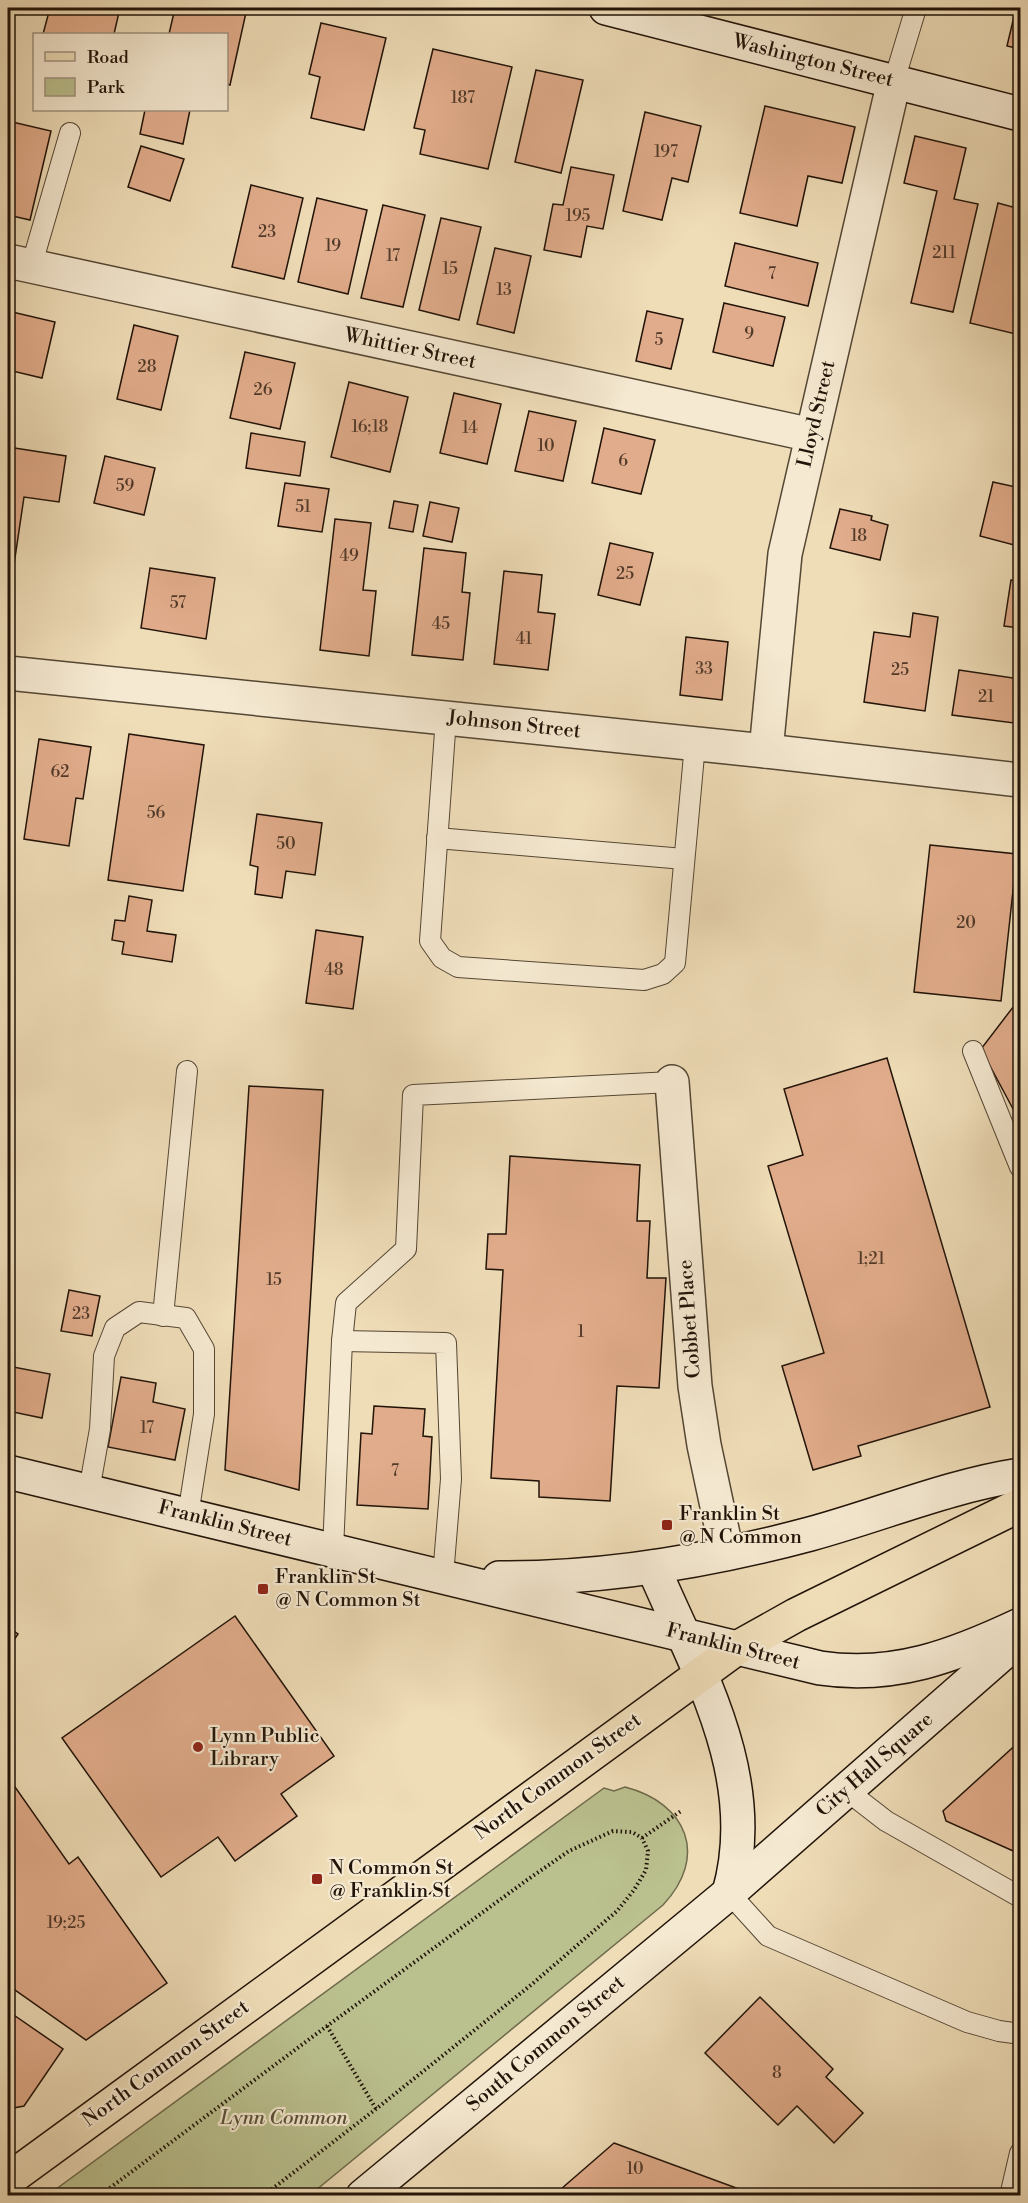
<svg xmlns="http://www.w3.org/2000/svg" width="1028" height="2203" viewBox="0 0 1028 2203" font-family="'Libre Bodoni',serif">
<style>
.green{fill:#bac08e;stroke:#6e6a4b;stroke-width:1.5}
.building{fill:#e1ac8b;stroke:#211308;stroke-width:1.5}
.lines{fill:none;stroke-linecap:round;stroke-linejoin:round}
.service-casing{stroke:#544634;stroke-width:22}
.minor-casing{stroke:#544634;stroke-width:36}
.secondary-casing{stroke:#211308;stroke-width:36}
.primary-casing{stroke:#211308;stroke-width:36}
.path{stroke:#211308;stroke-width:4;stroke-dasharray:1.5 3;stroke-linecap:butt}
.service{stroke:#f5e9d1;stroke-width:20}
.minor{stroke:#f5e9d1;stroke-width:33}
.secondary{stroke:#f5e9d1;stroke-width:33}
.primary{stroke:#efddb8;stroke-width:33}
.poi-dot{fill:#8f2418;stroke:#f5e9d1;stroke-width:2}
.labels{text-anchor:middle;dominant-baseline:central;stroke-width:4.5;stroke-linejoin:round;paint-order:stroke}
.number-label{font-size:16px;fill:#513929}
.street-label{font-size:20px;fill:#211308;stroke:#f5e9d1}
.poi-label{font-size:20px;fill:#211308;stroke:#f5e9d1;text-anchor:start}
.park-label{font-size:20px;font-style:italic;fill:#575037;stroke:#f5e9d1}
</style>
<rect width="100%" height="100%" fill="#efddb8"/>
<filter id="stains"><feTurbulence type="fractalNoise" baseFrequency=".00333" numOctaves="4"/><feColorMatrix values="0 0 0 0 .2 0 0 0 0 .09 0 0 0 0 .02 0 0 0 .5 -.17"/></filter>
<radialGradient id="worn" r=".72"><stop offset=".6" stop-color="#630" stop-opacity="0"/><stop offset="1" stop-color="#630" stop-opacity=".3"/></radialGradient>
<path class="green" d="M625,1787C687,1803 709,1856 663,1905L310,2195H48L604,1788L614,1791Z"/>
<g class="building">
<path d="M50,8H120L114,34H43Z"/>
<path d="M175,8H247L230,85L226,84V34H169Z"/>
<path d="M1016,8H1020V49L1007,46Z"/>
<path d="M321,23L386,38L364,130L311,118L320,77L309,74Z"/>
<path d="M433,49L512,67L488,169L420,154L425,130L414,128Z"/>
<path d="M536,70L583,80L561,173L515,162Z"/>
<path d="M765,106L855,127L842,183L808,176L797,226L740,213Z"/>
<path d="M145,110H190L183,144L140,134Z"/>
<path d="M645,112L701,126L688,182L672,178L662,220L623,211Z"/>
<path d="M8,121L51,131L30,220L8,215Z"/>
<path d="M915,136L966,148L954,199L978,204L953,312L911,303L937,191L904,183Z"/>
<path d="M141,146L184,159L170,201L128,187Z"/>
<path d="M571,167L614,175L603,229L587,226L581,257L544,250L553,204L563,205Z"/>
<path d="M251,185L303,198L284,279L232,267Z"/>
<path d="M317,198L367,210L348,294L298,282Z"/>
<path d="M998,203L1020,209L1018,229H1020V335L970,323Z"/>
<path d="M383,205L425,215L403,307L361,298Z"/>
<path d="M441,218L481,227L459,320L419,310Z"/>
<path d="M735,243L818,263L808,306L725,286Z"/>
<path d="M495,248L531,256L514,333L477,324Z"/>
<path d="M724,303L785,317L773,366L713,352Z"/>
<path d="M8,311L55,322L42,378L8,370Z"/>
<path d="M647,311L683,319L671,369L636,361Z"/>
<path d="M134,325L178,336L161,410L117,399Z"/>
<path d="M245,352L295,363L280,429L230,418Z"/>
<path d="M349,382L408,397L390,472L331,457Z"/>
<path d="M454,393L501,404L487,464L440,453Z"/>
<path d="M529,411L576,421L563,481L515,471Z"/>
<path d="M604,428L655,440L641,494L592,483Z"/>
<path d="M251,433L305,442L300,476L246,468Z"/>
<path d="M8,447L66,456L59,502L24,497L8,605Z"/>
<path d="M105,456L155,468L144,515L94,503Z"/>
<path d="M993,482L1020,488V536L1018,546L980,536Z"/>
<path d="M285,483L329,489L322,532L278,526Z"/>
<path d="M394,501L418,505L413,532L389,528Z"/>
<path d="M430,502L459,508L452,542L423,536Z"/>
<path d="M840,509L872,516L871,520L888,525L880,560L830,548Z"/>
<path d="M335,519L371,523L363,590L376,591L369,656L320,650Z"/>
<path d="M610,543L653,553L640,605L598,595Z"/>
<path d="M424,548L466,553L462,592L470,593L463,660L412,655Z"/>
<path d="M150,568L215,578L206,639L141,628Z"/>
<path d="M504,571L542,575L538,612L555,614L548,670L494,664Z"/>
<path d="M1011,580L1020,581V628L1004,626Z"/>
<path d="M913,613L938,617L925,711L864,702L874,632L910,637Z"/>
<path d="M686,637L728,642L722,700L680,695Z"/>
<path d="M959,670L1020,679L1014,723L952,715Z"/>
<path d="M129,734L204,745L183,891L108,880Z"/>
<path d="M39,739L91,747L83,799L76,798L69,846L24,839Z"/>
<path d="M257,814L322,823L315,875L286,871L282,898L255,894L258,867L250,865Z"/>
<path d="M930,845L1017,854L1001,1001L914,992Z"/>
<path d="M129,896L152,900L147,931L176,935L172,962L122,954L124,942L112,940L115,920L125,921Z"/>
<path d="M316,930L363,937L353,1009L306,1003Z"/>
<path d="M1020,998V1122L981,1049Z"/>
<path d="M887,1058L990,1407L858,1446L861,1456L813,1470L782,1366L824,1353L768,1166L803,1155L784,1089Z"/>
<path d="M249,1086L323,1090L299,1490L225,1470Z"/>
<path d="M510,1156L640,1165L637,1221H650L647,1278H666L659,1388L617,1386L610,1501L539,1497V1481L491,1478L503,1270L486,1269L488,1234H506Z"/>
<path d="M69,1290L100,1296L92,1336L61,1331Z"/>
<path d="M8,1366L50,1374L42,1418L8,1411Z"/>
<path d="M121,1377L156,1383L153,1402L185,1409L175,1460L108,1447Z"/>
<path d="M374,1406L425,1409L423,1436L432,1437L428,1509L357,1505L361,1433L372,1434Z"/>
<path d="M235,1616L334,1756L281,1794L297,1816L235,1861L218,1837L161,1877L62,1738Z"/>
<path d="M8,1627L18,1634L8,1649Z"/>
<path d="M1020,1741V1854L946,1821L943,1811Z"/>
<path d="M8,1777L69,1864L78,1857L167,1983L86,2040L8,1985Z"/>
<path d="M760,1997L833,2069L826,2077L863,2113L834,2143L797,2106L778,2125L705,2053Z"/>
<path d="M8,2011L63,2049L24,2106L8,2109Z"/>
<path d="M614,2143L758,2196H553Z"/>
</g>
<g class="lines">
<g class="service-casing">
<g id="service">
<path d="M894,81L916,8"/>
<path d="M31,267L70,133"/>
<path d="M446,718L430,941L442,958L458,967L644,980L663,974L675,963L695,744"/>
<path d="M437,838L684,859"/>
<path d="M973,1051L1020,1167"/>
<path d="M163,1316L187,1071"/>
<path d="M342,1341L446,1343L451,1479L443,1576"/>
<path d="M89,1491L100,1429L104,1356L115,1328L139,1312L186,1318L204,1349V1414L188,1515"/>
<path d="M333,1550L342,1341L346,1303L406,1249L413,1095L672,1082"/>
<path d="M846,1790L886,1821L1020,1897"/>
<path d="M729,1893L768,1936L967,2022L999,2031L1020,2034"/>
<path d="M1010,2196L1020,2153"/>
</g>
</g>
<g class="minor-casing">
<g id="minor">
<path d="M8,261L812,435"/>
<path d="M8,673L766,751L1020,780"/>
<path d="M766,751L785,554L894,81"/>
<path d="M672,1082L695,1386L704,1445L727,1553"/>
</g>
</g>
<g class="secondary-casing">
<g id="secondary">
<path d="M606,8L1020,114"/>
<path d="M8,1472L820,1668C894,1679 954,1656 1020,1625"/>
<path d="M653,1567C697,1670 762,1777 729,1893"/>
<path d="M499,1578C604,1579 709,1561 810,1534C880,1515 948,1486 1020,1475"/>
<path d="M363,2196L729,1893L1020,1638"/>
</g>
</g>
<g class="primary-casing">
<path id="primary" d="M8,2180L737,1648L796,1615L1020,1505"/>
</g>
<g class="path">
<path d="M642,1838L681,1811"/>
<path d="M327,2026L376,2109"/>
<path d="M99,2196L327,2026L527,1880L569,1851L613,1831L632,1832L642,1838L648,1851L646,1870L634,1890L617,1911L531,1985L376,2109L263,2196"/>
</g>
<use href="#service" class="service"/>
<use href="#minor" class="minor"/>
<use href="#secondary" class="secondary"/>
<use href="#primary" class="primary"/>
</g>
<g class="poi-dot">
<rect x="661" y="1519" width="12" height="12" rx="3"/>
<rect x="257" y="1583" width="12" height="12" rx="3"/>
<circle cx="198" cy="1747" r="6"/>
<rect x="311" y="1873" width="12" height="12" rx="3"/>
</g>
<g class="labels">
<g class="number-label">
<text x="463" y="98">187</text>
<text x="666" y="152">197</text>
<text x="578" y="216">195</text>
<text x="267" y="232">23</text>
<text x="333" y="246">19</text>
<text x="944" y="253">211</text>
<text x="393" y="256">17</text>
<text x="450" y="269">15</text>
<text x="772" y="274">7</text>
<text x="504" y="290">13</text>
<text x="749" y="334">9</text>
<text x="659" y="340">5</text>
<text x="147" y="367">28</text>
<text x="263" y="390">26</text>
<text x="370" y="427">16;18</text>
<text x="470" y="428">14</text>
<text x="546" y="446">10</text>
<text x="623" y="461">6</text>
<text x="125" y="486">59</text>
<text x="303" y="507">51</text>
<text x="859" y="536">18</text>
<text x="349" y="556">49</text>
<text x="625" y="574">25</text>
<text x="178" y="603">57</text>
<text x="441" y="624">45</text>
<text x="524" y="639">41</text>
<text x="704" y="669">33</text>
<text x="900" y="670">25</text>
<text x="986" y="697">21</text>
<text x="60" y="772">62</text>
<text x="156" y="813">56</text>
<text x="286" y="844">50</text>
<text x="966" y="923">20</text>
<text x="334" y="970">48</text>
<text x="871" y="1259">1;21</text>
<text x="274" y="1280">15</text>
<text x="81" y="1314">23</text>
<text x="581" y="1332">1</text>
<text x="147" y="1428">17</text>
<text x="395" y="1471">7</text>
<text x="66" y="1923">19;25</text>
<text x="777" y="2073">8</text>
<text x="635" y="2169">10</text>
</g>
<g class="street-label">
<text transform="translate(813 61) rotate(14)">Washington Street</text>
<text transform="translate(410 349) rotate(12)">Whittier Street</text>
<text transform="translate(817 414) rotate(-77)">Lloyd Street</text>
<text transform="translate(514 725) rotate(6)">Johnson Street</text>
<text transform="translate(690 1319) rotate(-94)">Cobbet Place</text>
<text transform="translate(225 1524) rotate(14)">Franklin Street</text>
<text transform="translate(733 1647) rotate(14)">Franklin Street</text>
<text transform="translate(875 1765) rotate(-41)">City Hall Square</text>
<text transform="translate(558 1777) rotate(-36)">North Common Street</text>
<text transform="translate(546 2044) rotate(-40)">South Common Street</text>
<text transform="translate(166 2064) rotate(-36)">North Common Street</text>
</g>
<g class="poi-label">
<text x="679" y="1514">Franklin St<tspan x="679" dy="23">@ N Common</tspan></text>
<text x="275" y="1577">Franklin St<tspan x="275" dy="23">@ N Common St</tspan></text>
<text x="210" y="1736">Lynn Public<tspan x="210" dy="23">Library</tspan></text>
<text x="329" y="1868">N Common St<tspan x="329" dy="23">@ Franklin St</tspan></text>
</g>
<g class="park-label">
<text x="284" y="2118">Lynn Common</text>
</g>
</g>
<rect width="1028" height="2203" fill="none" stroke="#efddb8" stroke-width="30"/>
<rect x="9" y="9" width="1010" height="2185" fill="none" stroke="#211308" stroke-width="3"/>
<rect x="15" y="15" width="998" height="2173" fill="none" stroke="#211308" stroke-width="1.5"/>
<rect x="33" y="33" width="195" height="78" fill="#f5e9d1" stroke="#a09381" stroke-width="1.5"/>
<rect x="45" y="52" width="30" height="9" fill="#efddb8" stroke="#a09381" stroke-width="1.5"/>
<text x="87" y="63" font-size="18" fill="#211308">Road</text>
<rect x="45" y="78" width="30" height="18" fill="#bac08e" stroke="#a09381" stroke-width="1.5"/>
<text x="87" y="93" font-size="18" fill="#211308">Park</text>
<rect width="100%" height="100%" filter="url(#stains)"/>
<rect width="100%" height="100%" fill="url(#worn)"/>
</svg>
